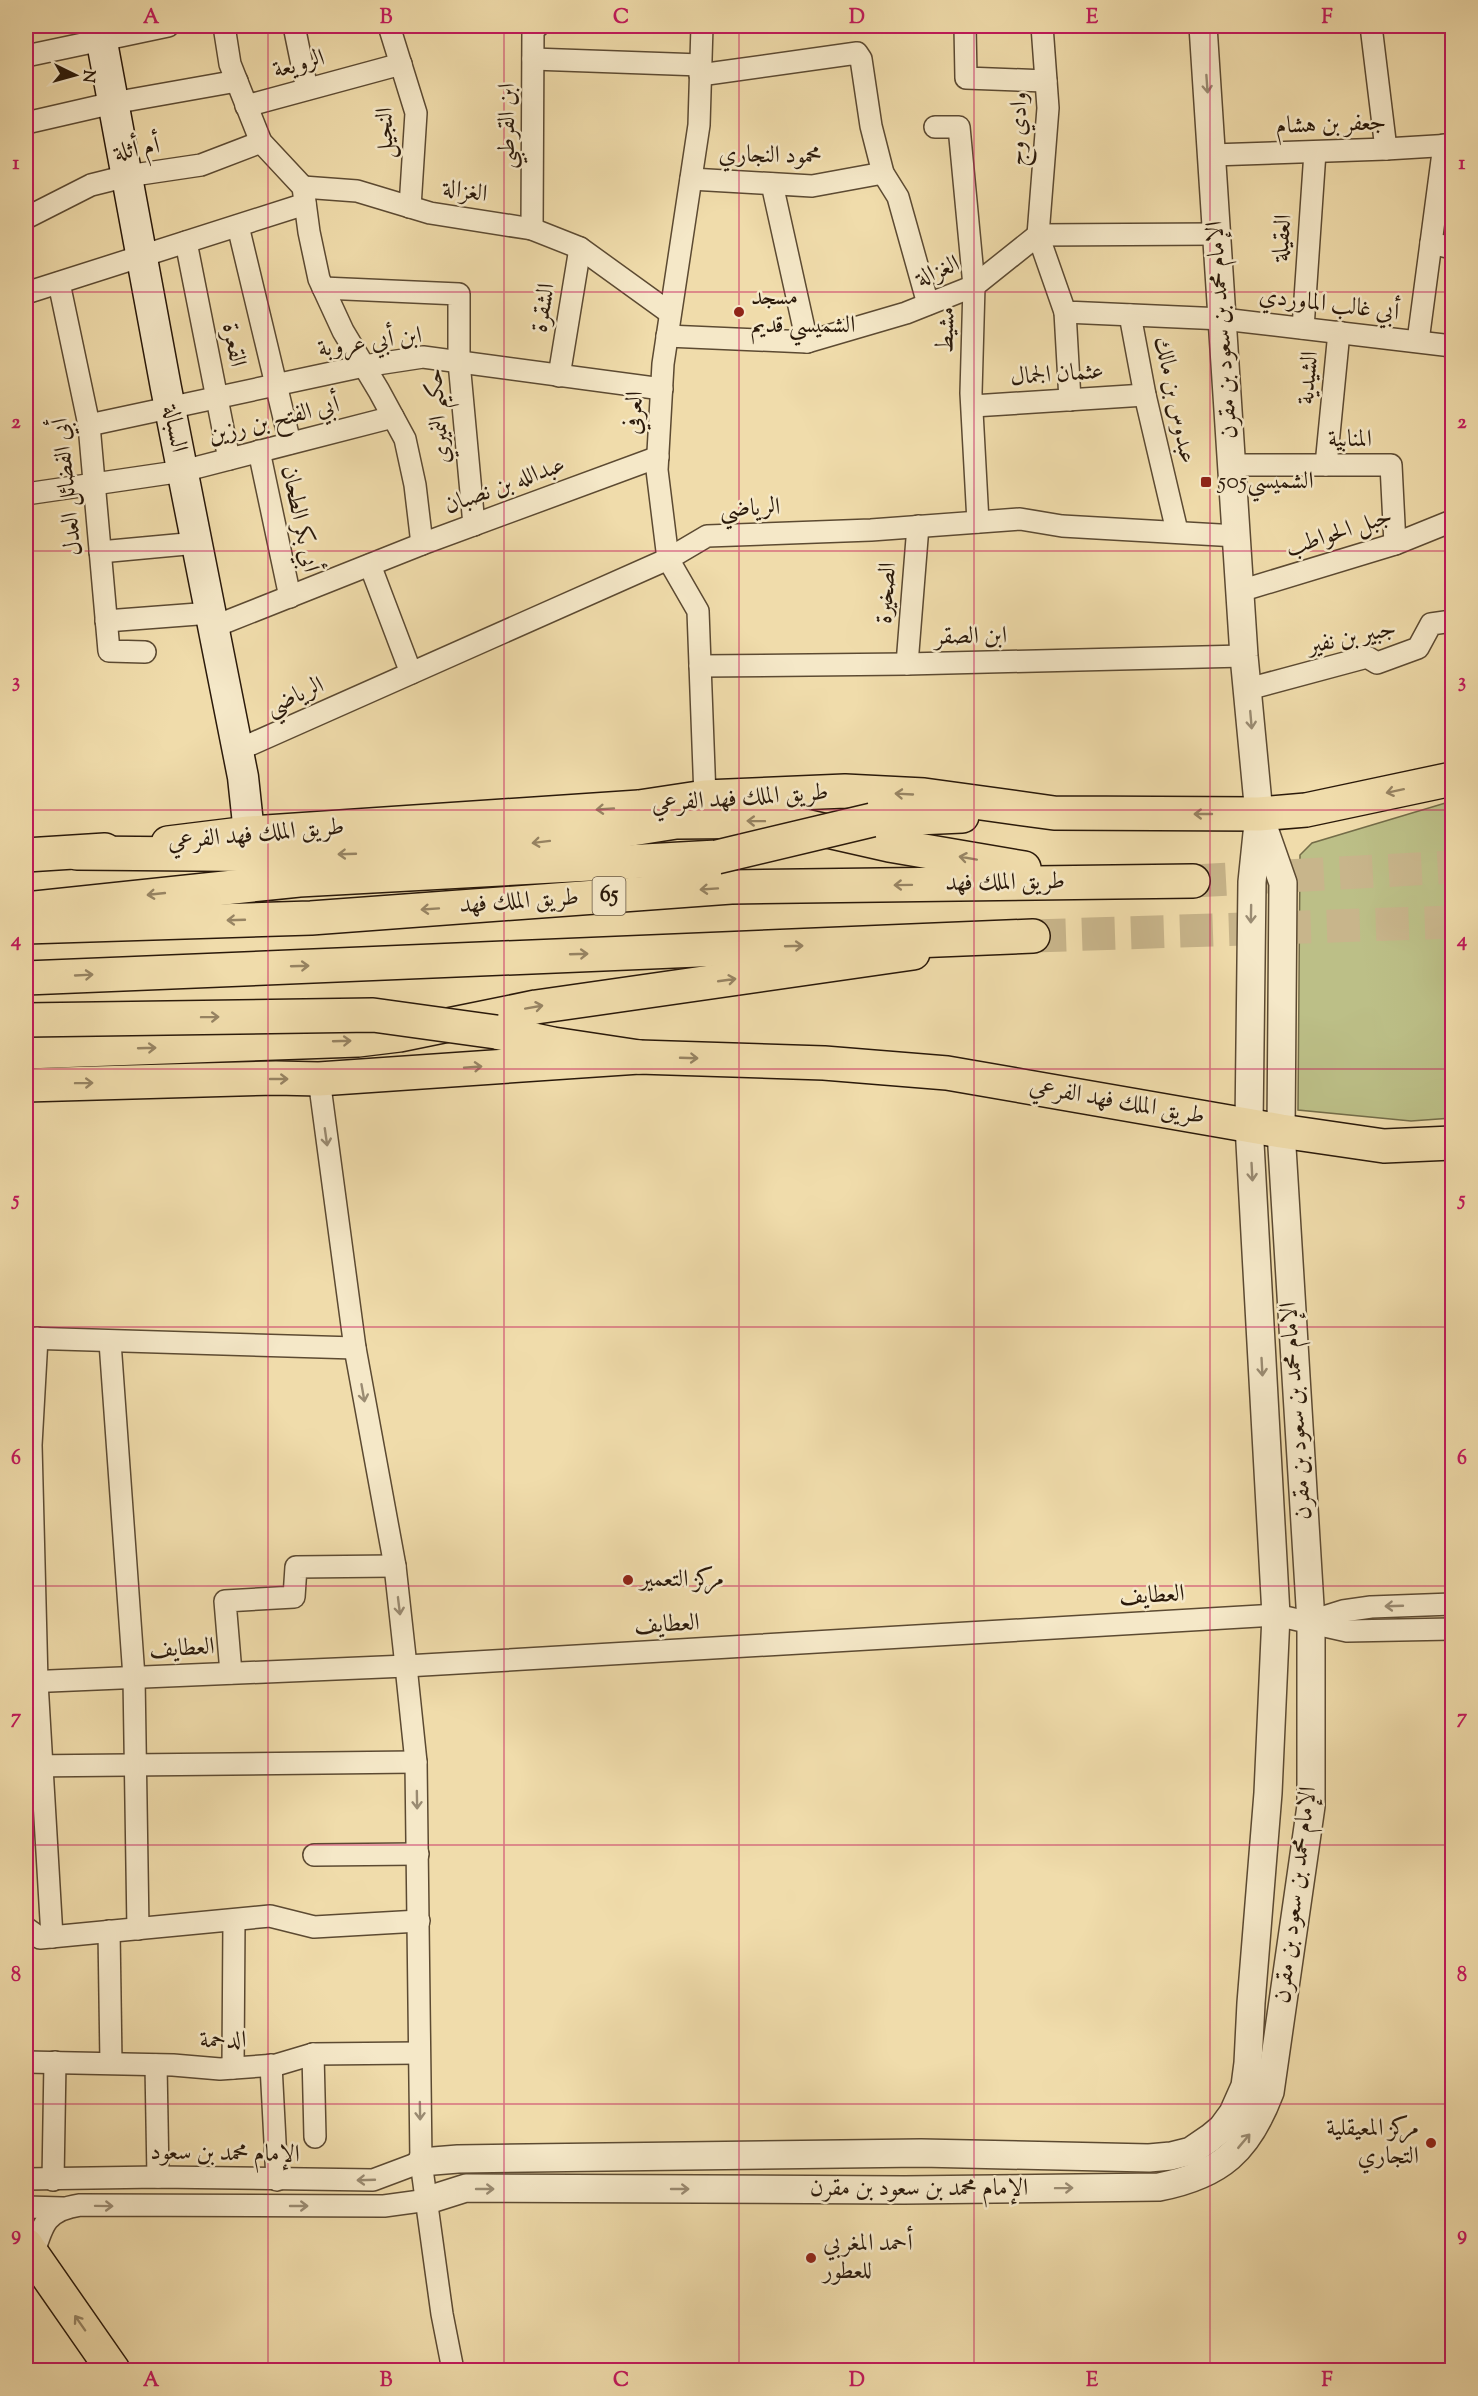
<svg xmlns="http://www.w3.org/2000/svg" width="1478" height="2396" viewBox="0 0 1478 2396" font-family="'Sorts Mill Goudy',Amiri,serif">
<style>
.green{fill:#bcbf87;stroke:#736c48;stroke-width:1.5}
.lines{fill:none;stroke-linecap:round;stroke-linejoin:round}
.motorway-tunnel{stroke:#c8b58b;stroke-width:33;stroke-dasharray:33 16;stroke-linecap:butt}
.minor-casing{stroke:#5c4a32;stroke-width:24}
.tertiary-casing{stroke:#5c4a32;stroke-width:30}
.secondary-casing{stroke:#2a190a;stroke-width:33}
.primary-casing{stroke:#2a190a;stroke-width:36}
.trunk-casing{stroke:#2a190a;stroke-width:36}
.motorway-casing{stroke:#2a190a;stroke-width:36}
.minor{stroke:#f5e8c8;stroke-width:21}
.tertiary{stroke:#f5e8c8;stroke-width:27}
.secondary{stroke:#f5e8c8;stroke-width:30}
.primary{stroke:#f0dcab;stroke-width:33}
.trunk{stroke:#f0dcab;stroke-width:33}
.motorway{stroke:#f0dcab;stroke-width:33}
.primary-bridge-casing{stroke:#2a190a;stroke-width:36;stroke-linecap:butt}
.trunk-bridge-casing{stroke:#2a190a;stroke-width:36;stroke-linecap:butt}
.primary-bridge{stroke:#f0dcab;stroke-width:33}
.trunk-bridge{stroke:#f0dcab;stroke-width:33}
.oneway{stroke:#9a8b72}
.oneway2{stroke:#978463}
.grid{fill:none;stroke:#c2185b;stroke-width:1.5;stroke-opacity:0.55}
.poi-dot{fill:#8f2418;stroke:#f5e8c8;stroke-width:2}
.labels{text-anchor:middle;dominant-baseline:central;stroke-width:5;stroke-linejoin:round;paint-order:stroke}
.shield{fill:#f5e8c8;stroke:#675743;stroke-width:1.5}
.shield-label{font-size:22px;font-weight:bold;fill:#2a190a}
.street-label{font-size:24px;fill:#2a190a;stroke:#f5e8c8}
.poi-label{font-size:24px;fill:#2a190a;stroke:#f5e8c8;text-anchor:start}
.neatline{fill:none;stroke:#c2185b;stroke-width:2}
.grid-label{font-size:20px;text-anchor:middle;font-weight:bold;fill:#c2185b}
</style>
<rect width="100%" height="100%" fill="#f0dcab"/>
<filter id="stains"><feTurbulence type="fractalNoise" baseFrequency=".00333" numOctaves="4"/><feColorMatrix values="0 0 0 0 .2 0 0 0 0 .09 0 0 0 0 .02 0 0 0 .5 -.17"/></filter>
<radialGradient id="worn" r=".72"><stop offset=".6" stop-color="#630" stop-opacity="0"/><stop offset="1" stop-color="#630" stop-opacity=".3"/></radialGradient>
<path class="green" d="M1452,801V1118L1411,1121L1298,1110L1300,855L1312,843Z"/>
<g class="lines">
<g class="motorway-tunnel">
<path d="M1193,881L1452,867"/>
<path d="M1033,936L1452,922"/>
</g>
<g class="minor-casing">
<g id="minor">
<path d="M224,26L230,64L261,142L303,187L309,232L319,279L343,331L379,391L405,439L415,485L422,544"/>
<path d="M294,26L307,89"/>
<path d="M389,26L416,113L410,207"/>
<path d="M702,26L699,125L663,364L657,470L668,559L698,611L705,797"/>
<path d="M965,26L966,78L1046,81"/>
<path d="M1042,26L1048,108L1038,235L1065,312L1223,319L1452,346"/>
<path d="M1371,26L1386,149"/>
<path d="M26,56L168,26"/>
<path d="M533,59L701,65"/>
<path d="M700,75L857,53L861,59L871,126L883,173L898,197L928,304"/>
<path d="M246,106L401,64"/>
<path d="M26,123L113,103L237,81"/>
<path d="M935,127H959L974,286L971,393L978,522"/>
<path d="M1212,155L1386,149L1452,145"/>
<path d="M691,179L812,186L883,173"/>
<path d="M772,184L807,342"/>
<path d="M303,187L357,191L430,213L532,229L580,248L670,313"/>
<path d="M26,218L91,185L127,176L201,165L261,142"/>
<path d="M238,226L290,443"/>
<path d="M532,229L533,29L538,26"/>
<path d="M186,242L229,459"/>
<path d="M1431,243L1452,248"/>
<path d="M59,283L89,425L109,651L145,652"/>
<path d="M323,288L459,294V362L474,525"/>
<path d="M26,293L305,204"/>
<path d="M1065,312L1070,400"/>
<path d="M1130,315L1145,395L1177,531"/>
<path d="M1303,328L1315,152"/>
<path d="M667,336L807,342L906,313L974,286L1038,235L1217,234"/>
<path d="M1418,341L1444,145"/>
<path d="M559,376L580,248"/>
<path d="M973,406L1145,395"/>
<path d="M89,425L364,366L423,357L662,389"/>
<path d="M259,451L290,597"/>
<path d="M1231,465H1391L1395,544"/>
<path d="M1326,465L1339,332"/>
<path d="M26,494L183,471L393,417"/>
<path d="M100,552L197,543"/>
<path d="M370,565L411,673"/>
<path d="M1240,591L1395,544L1452,521"/>
<path d="M106,621L211,613"/>
<path d="M213,627L422,544L658,457"/>
<path d="M907,664L918,526"/>
<path d="M700,666L907,664L1244,656"/>
<path d="M1248,689L1367,657L1377,663L1418,648L1431,624L1452,621"/>
<path d="M238,750L668,559L707,536L871,530L1020,519L1062,526L1237,536"/>
<path d="M319,1079L355,1348L395,1566L406,1666L416,1762L421,2162L442,2314L453,2370"/>
<path d="M26,1338L355,1348"/>
<path d="M37,1338L31,1445L37,1682L52,1937"/>
<path d="M110,1342L134,1677L138,1929"/>
<path d="M1311,1621L1343,1611L1371,1607L1452,1604"/>
<path d="M231,1673L225,1601L294,1597L296,1567L395,1566"/>
<path d="M26,1682L406,1666L1276,1615L1347,1631L1452,1629"/>
<path d="M26,1766L416,1762"/>
<path d="M314,1855L418,1854"/>
<path d="M26,1928L40,1938L270,1916L314,1927L419,1921"/>
<path d="M109,1931L111,2063"/>
<path d="M313,2054L315,2137"/>
<path d="M26,2062L173,2065L220,2069L276,2065L313,2054L419,2053"/>
<path d="M156,2065L158,2177"/>
<path d="M271,2065L277,2180"/>
<path d="M233,2068L234,1920"/>
<path d="M26,2179L158,2177L373,2180L421,2162"/>
<path d="M53,2180L55,2062"/>
<path d="M26,2207L63,2208"/>
<path d="M33,2256C42,2226 45,2210 80,2205L384,2206L428,2200"/>
</g>
</g>
<g class="tertiary-casing">
<g id="tertiary">
<path d="M421,2162L458,2159L921,2153L1149,2158L1171,2156L1191,2151L1210,2138L1222,2128L1233,2113L1245,2086L1248,2063L1251,2003L1268,1793L1276,1615L1249,1125L1252,882L1259,814L1244,656L1203,26"/>
<path d="M428,2200L466,2188L904,2190L1159,2187C1221,2175 1248,2150 1270,2092L1311,1806V1622L1281,1131L1283,883L1262,823"/>
</g>
</g>
<g class="secondary-casing">
<path id="secondary" d="M99,26L166,388L243,777L249,833"/>
</g>
<g class="primary-casing">
<g id="primary">
<path d="M872,820L962,816"/>
<path d="M168,843L249,833L639,807L705,797L845,791L924,795L1054,813L1259,814L1306,810L1452,779"/>
<path d="M26,855L105,850"/>
<path d="M26,909L299,880L717,857"/>
<path d="M26,1052L358,1040L399,1035L536,1007L913,953"/>
<path d="M26,1085L276,1078L319,1079L639,1057L824,1063L947,1073L1281,1131L1384,1146L1452,1143"/>
<path d="M26,2245L113,2370"/>
</g>
</g>
<g class="trunk-casing">
<path id="trunk" d="M496,1032L553,1044L639,1057"/>
</g>
<g class="motorway-casing">
<g id="motorway">
<path d="M77,853L318,855L440,851L575,838L676,822L783,821L889,845L1024,868"/>
<path d="M26,927L311,918L731,887L1193,881"/>
<path d="M26,978L1033,936"/>
</g>
</g>
<use href="#minor" class="minor"/>
<use href="#tertiary" class="tertiary"/>
<use href="#secondary" class="secondary"/>
<use href="#primary" class="primary"/>
<use href="#trunk" class="trunk"/>
<use href="#motorway" class="motorway"/>
<g class="primary-bridge-casing">
<path id="primary-bridge" d="M717,857L872,820"/>
</g>
<g class="trunk-bridge-casing">
<path id="trunk-bridge" d="M26,1020L373,1015L496,1032"/>
</g>
<use href="#primary-bridge" class="primary-bridge"/>
<use href="#trunk-bridge" class="trunk-bridge"/>
</g>
<defs><path id="oneway-shaft" d="M-6 0H5M1.5-3L5.5 0L1.5 3" fill="none" stroke-width="1.6" stroke-linecap="round" stroke-linejoin="round" transform="scale(1.5)"/></defs>
<g class="oneway">
<use href="#oneway-shaft" transform="translate(1207 84) rotate(86)"/>
<use href="#oneway-shaft" transform="translate(1251 720) rotate(85)"/>
<use href="#oneway-shaft" transform="translate(1251 914) rotate(91)"/>
<use href="#oneway-shaft" transform="translate(326 1137) rotate(82)"/>
<use href="#oneway-shaft" transform="translate(1252 1172) rotate(87)"/>
<use href="#oneway-shaft" transform="translate(1262 1367) rotate(87)"/>
<use href="#oneway-shaft" transform="translate(363 1393) rotate(80)"/>
<use href="#oneway-shaft" transform="translate(399 1606) rotate(83)"/>
<use href="#oneway-shaft" transform="translate(1394 1606) rotate(178)"/>
<use href="#oneway-shaft" transform="translate(417 1800) rotate(89)"/>
<use href="#oneway-shaft" transform="translate(420 2111) rotate(89)"/>
<use href="#oneway-shaft" transform="translate(1244 2141) rotate(-50)"/>
<use href="#oneway-shaft" transform="translate(366 2180) rotate(178)"/>
<use href="#oneway-shaft" transform="translate(1064 2188) rotate(-1)"/>
<use href="#oneway-shaft" transform="translate(485 2189)"/>
<use href="#oneway-shaft" transform="translate(680 2189)"/>
<use href="#oneway-shaft" transform="translate(104 2206) rotate(1)"/>
<use href="#oneway-shaft" transform="translate(299 2206)"/>
</g>
<g class="oneway2">
<use href="#oneway-shaft" transform="translate(1395 791) rotate(168)"/>
<use href="#oneway-shaft" transform="translate(904 794) rotate(-177)"/>
<use href="#oneway-shaft" transform="translate(605 809) rotate(176)"/>
<use href="#oneway-shaft" transform="translate(1203 814) rotate(-180)"/>
<use href="#oneway-shaft" transform="translate(756 821) rotate(-179)"/>
<use href="#oneway-shaft" transform="translate(541 842) rotate(173)"/>
<use href="#oneway-shaft" transform="translate(347 854) rotate(178)"/>
<use href="#oneway-shaft" transform="translate(968 858) rotate(-170)"/>
<use href="#oneway-shaft" transform="translate(903 885) rotate(179)"/>
<use href="#oneway-shaft" transform="translate(709 889) rotate(176)"/>
<use href="#oneway-shaft" transform="translate(156 894) rotate(174)"/>
<use href="#oneway-shaft" transform="translate(430 909) rotate(176)"/>
<use href="#oneway-shaft" transform="translate(236 920) rotate(178)"/>
<use href="#oneway-shaft" transform="translate(794 946) rotate(-2)"/>
<use href="#oneway-shaft" transform="translate(579 954) rotate(-2)"/>
<use href="#oneway-shaft" transform="translate(300 966) rotate(-2)"/>
<use href="#oneway-shaft" transform="translate(84 975) rotate(-3)"/>
<use href="#oneway-shaft" transform="translate(727 980) rotate(-8)"/>
<use href="#oneway-shaft" transform="translate(534 1007) rotate(-10)"/>
<use href="#oneway-shaft" transform="translate(210 1017) rotate(-1)"/>
<use href="#oneway-shaft" transform="translate(342 1041) rotate(-2)"/>
<use href="#oneway-shaft" transform="translate(147 1048) rotate(-2)"/>
<use href="#oneway-shaft" transform="translate(689 1058) rotate(2)"/>
<use href="#oneway-shaft" transform="translate(473 1067) rotate(-4)"/>
<use href="#oneway-shaft" transform="translate(279 1079)"/>
<use href="#oneway-shaft" transform="translate(84 1083) rotate(-1)"/>
<use href="#oneway-shaft" transform="translate(80 2323) rotate(-125)"/>
</g>
<path class="grid" d="M268,26V2370M504,26V2370M739,26V2370M974,26V2370M1210,26V2370M26,292H1452M26,551H1452M26,810H1452M26,1069H1452M26,1327H1452M26,1586H1452M26,1845H1452M26,2104H1452"/>
<g class="poi-dot">
<circle cx="739" cy="312" r="6"/>
<rect x="1200" y="476" width="12" height="12" rx="3"/>
<circle cx="628" cy="1580" r="6"/>
<circle cx="1431" cy="2143" r="6"/>
<circle cx="811" cy="2258" r="6"/>
</g>
<g class="labels">
<rect class="shield" x="592.5" y="877" width="33" height="38" rx="4.5"/>
<g class="shield-label">
<text x="609" y="896">65</text>
</g>
<g class="street-label">
<text transform="translate(299 65) rotate(-15)">الرويعة</text>
<text transform="translate(1331 125) rotate(-2)">جعفر بن هشام</text>
<text transform="translate(508 126) rotate(-90)">ابن القرطبي</text>
<text transform="translate(1019 129) rotate(-88)">وادي وج</text>
<text transform="translate(386 133) rotate(-91)">النجيل</text>
<text transform="translate(137 150) rotate(-10)">أم أثلة</text>
<text transform="translate(770 156) rotate(1)">محمود النجاري</text>
<text transform="translate(465 192) rotate(9)">الغزالة</text>
<text transform="translate(1283 238) rotate(-86)">العقيلة</text>
<text transform="translate(938 272) rotate(-23)">الغزالة</text>
<text transform="translate(1329 305) rotate(7)">أبي غالب الماوردي</text>
<text transform="translate(544 308) rotate(-81)">الشقرة</text>
<text transform="translate(947 330) rotate(-88)">مشيط</text>
<text transform="translate(1223 330) rotate(-94)">الإمام محمد بن سعود بن مقرن</text>
<text transform="translate(370 343) rotate(-8)">ابن أبي عروبة</text>
<text transform="translate(233 345) rotate(79)">القعرة</text>
<text transform="translate(1057 375) rotate(-4)">عثمان الجمال</text>
<text transform="translate(1309 378) rotate(-85)">الشيدية</text>
<text transform="translate(1174 400) rotate(78)">عبدوس بن مالك</text>
<text transform="translate(635 413) rotate(-87)">العرفي</text>
<text transform="translate(439 416) rotate(-95)">حكيم النميري</text>
<text transform="translate(274 421) rotate(-14)">أبي الفتح بن رزين</text>
<text transform="translate(174 429) rotate(79)">السبالة</text>
<text x="1350" y="440">المنابية</text>
<text transform="translate(505 486) rotate(-20)">عبدالله بن نصبان</text>
<text transform="translate(68 487) rotate(-96)">أبي الفضائل العدل</text>
<text transform="translate(750 509) rotate(-2)">الرياضي</text>
<text transform="translate(299 519) rotate(78)">أبي بكر الطحان</text>
<text transform="translate(1339 533) rotate(-18)">جبل الحواطب</text>
<text transform="translate(887 593) rotate(-86)">الصخيرة</text>
<text transform="translate(971 637) rotate(-1)">ابن الصقر</text>
<text transform="translate(1352 638) rotate(-12)">جبير بن نفير</text>
<text transform="translate(295 697) rotate(-24)">الرياضي</text>
<text transform="translate(740 799) rotate(-4)">طريق الملك فهد الفرعي</text>
<text transform="translate(256 835) rotate(-5)">طريق الملك فهد الفرعي</text>
<text transform="translate(1005 883) rotate(-1)">طريق الملك فهد</text>
<text transform="translate(519 902) rotate(-4)">طريق الملك فهد</text>
<text transform="translate(1117 1102) rotate(10)">طريق الملك فهد الفرعي</text>
<text transform="translate(1297 1411) rotate(-94)">الإمام محمد بن سعود بن مقرن</text>
<text transform="translate(1152 1596) rotate(-3)">العطايف</text>
<text transform="translate(667 1625) rotate(-3)">العطايف</text>
<text transform="translate(182 1649) rotate(-3)">العطايف</text>
<text transform="translate(1296 1895) rotate(-83)">الإمام محمد بن سعود بن مقرن</text>
<text x="223" y="2041">الدحمة</text>
<text transform="translate(225 2154) rotate(1)">الإمام محمد بن سعود</text>
<text x="919" y="2189">الإمام محمد بن سعود بن مقرن</text>
</g>
<g class="poi-label">
<text x="751" y="298">مسجد<tspan x="751" dy="28">الشميسي قديم</tspan></text>
<text x="1218" y="482">الشميسي505</text>
<text x="640" y="1580">مركز التعمير</text>
<text x="1419" y="2129" text-anchor="end">مركز المعيقلية<tspan x="1419" dy="28">التجاري</tspan></text>
<text x="823" y="2244">أحمد المغربي<tspan x="823" dy="28">للعطور</tspan></text>
</g>
</g>
<rect width="1478" height="2396" fill="none" stroke="#f0dcab" stroke-width="66"/>
<g transform="translate(75 75) rotate(95)" stroke="#f5e8c8" stroke-width="4.5" paint-order="stroke">
<path d="M0-4.5L10 22L0 15L-10 22Z" fill="#2a190a"/>
<text y="-9" font-size="16" font-weight="bold" text-anchor="middle" fill="#2a190a">N</text>
</g>
<rect x="33" y="33" width="1412" height="2330" class="neatline"/>
<g class="grid-label">
<text x="151" y="23">A</text>
<text x="386" y="23">B</text>
<text x="621" y="23">C</text>
<text x="857" y="23">D</text>
<text x="1092" y="23">E</text>
<text x="1327" y="23">F</text>
<text x="16" y="169">1</text>
<text x="1462" y="169">1</text>
<text x="16" y="428">2</text>
<text x="1462" y="428">2</text>
<text x="16" y="687">3</text>
<text x="1462" y="687">3</text>
<text x="16" y="946">4</text>
<text x="1462" y="946">4</text>
<text x="16" y="1205">5</text>
<text x="1462" y="1205">5</text>
<text x="16" y="1464">6</text>
<text x="1462" y="1464">6</text>
<text x="16" y="1723">7</text>
<text x="1462" y="1723">7</text>
<text x="16" y="1981">8</text>
<text x="1462" y="1981">8</text>
<text x="16" y="2240">9</text>
<text x="1462" y="2240">9</text>
<text x="151" y="2386">A</text>
<text x="386" y="2386">B</text>
<text x="621" y="2386">C</text>
<text x="857" y="2386">D</text>
<text x="1092" y="2386">E</text>
<text x="1327" y="2386">F</text>
</g>
<rect width="100%" height="100%" filter="url(#stains)"/>
<rect width="100%" height="100%" fill="url(#worn)"/>
</svg>
